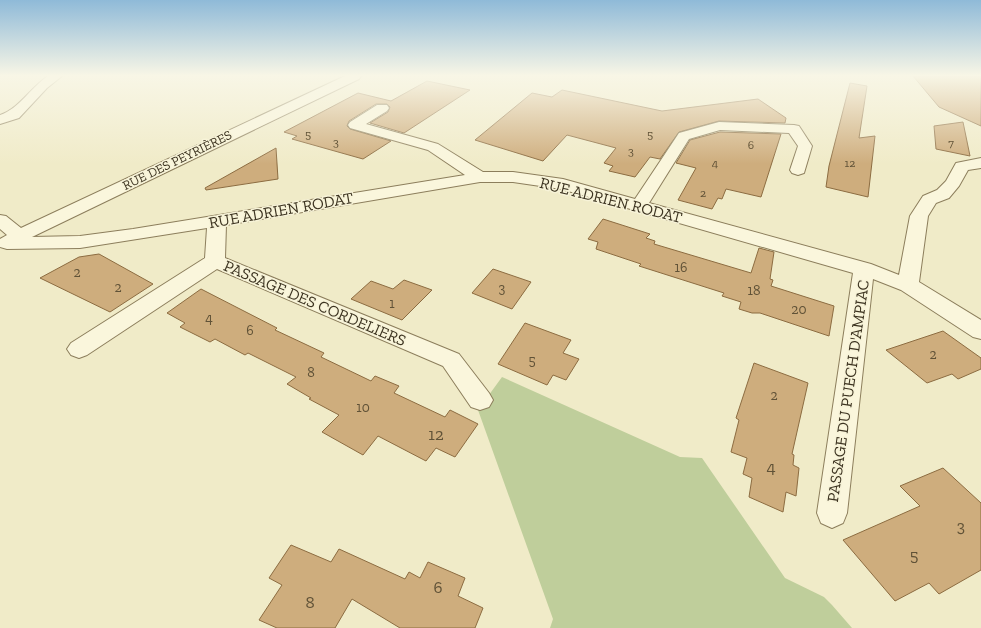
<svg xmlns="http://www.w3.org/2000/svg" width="981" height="628" viewBox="0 0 981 628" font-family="'Zilla Slab',serif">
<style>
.green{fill:#bfce9b}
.building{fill:#cead7d;stroke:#8c6c41}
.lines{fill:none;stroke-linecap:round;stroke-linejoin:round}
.minor-casing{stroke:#8c7e5c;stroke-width:2}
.minor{fill:#faf6dc;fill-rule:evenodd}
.labels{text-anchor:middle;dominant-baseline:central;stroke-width:3;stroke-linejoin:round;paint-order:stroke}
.far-number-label{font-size:12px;fill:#605237}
.far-street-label{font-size:13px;fill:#3c3320;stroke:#f7f3d8}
.number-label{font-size:14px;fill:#605237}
.street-label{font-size:16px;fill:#3c3320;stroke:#f7f3d8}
.near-number-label{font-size:17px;fill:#605237}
</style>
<rect width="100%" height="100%" fill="#f0ebc8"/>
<path class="green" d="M502,377L680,457L702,458L785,578L824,597L832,605L852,628H550L553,619L478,410Z"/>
<g class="building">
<path d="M913,76H981V126L939,107Z"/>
<path d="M427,81L470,90L404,133L370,123L388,112L390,107L387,104H376L349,121L347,126L350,129L391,141L363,159L292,139L297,136L284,132L358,93L391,101Z"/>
<path d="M850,83L867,86L859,138L875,136L868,197L826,187L829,166Z"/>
<path d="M562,90L662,111L758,99L786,118L785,123L719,121L679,132L660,159L650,157L635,177L609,171L613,166L604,163L616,148L567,135L543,161L475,140L532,93L552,97Z"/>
<path d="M963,122L970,156L936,149L934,126Z"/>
<path d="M720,132L781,134L761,197L726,189L722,199L718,198L712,209L678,200L696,168L676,163L690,140Z"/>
<path d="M276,148L278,179L206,190L205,188Z"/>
<path d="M603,219L650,234L646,238L655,241L654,244L751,273L759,248L774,252L770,279L773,280L771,286L834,306L829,336L760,313H752L739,309L741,302L722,296L724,293L639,266L641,264L596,249L598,242L588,239Z"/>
<path d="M99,254L153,284L110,312L40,278L79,257Z"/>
<path d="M493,269L531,282L512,309L472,293Z"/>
<path d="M404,280L432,290L402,320L351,299L371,281L393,289Z"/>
<path d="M201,289L277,328L275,330L324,353L321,357L371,381L375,376L399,386L394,393L445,417L450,410L478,424L455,457L436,448L426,461L378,436L363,455L322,432L339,415L309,399L311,398L287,384L296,377L248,353L245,355L215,339L210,342L180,327L185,323L167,313Z"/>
<path d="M525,323L571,340L563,353L579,359L566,380L553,375L547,385L498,364Z"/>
<path d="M943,331L981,358V369L958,379L952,374L927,383L886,350Z"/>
<path d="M754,363L808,383L792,454L794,455L793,465L799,468L796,496L786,492L783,512L749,497L752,478L743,474L747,458L731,452L739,420L736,418Z"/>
<path d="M943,468L981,503V570L939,594L929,583L895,601L843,540L920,506L900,486Z"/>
<path d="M291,545L331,562L339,549L405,579L409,572L420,578L428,562L465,578L458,596L483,608L475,628H400L352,599L335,628H277L259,620L282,585L269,578Z"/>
</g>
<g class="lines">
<g class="minor-casing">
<g id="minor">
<path d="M48,76H62L47,88L19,118L0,124V115C19,109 31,87 48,76Z"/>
<path d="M345,76H361L359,79L32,237L80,236L133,229L465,175L428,150L350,128L348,125L350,122L377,105H387L389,108L387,111L366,124L438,144L483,172H513L563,179L635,199L679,133L719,122L794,125L799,126L812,146L804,173L798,175L792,173L790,170L798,146L789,133L720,130L689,139L649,203L871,264L899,275L910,216L923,196L937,190L946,181L956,163L981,158V168L968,170L959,186L949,198L936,203L928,216L919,282L981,320V339L973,337L901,290L873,279L847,513L843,523L832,528L821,523L817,513L853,273L561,189L513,182H480L226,225L225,258L459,354L489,393L493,400L489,407L480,410L471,407L443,366L217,269L87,355L79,358L71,355L67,349L71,343L205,258L207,228L80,248L7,249L0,247V239L7,235L0,229V215L6,216L21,228Z"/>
</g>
</g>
<use href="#minor" class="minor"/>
</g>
<linearGradient id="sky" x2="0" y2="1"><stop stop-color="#8fbad8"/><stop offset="0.46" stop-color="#f8f6e6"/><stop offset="1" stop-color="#f8f6e6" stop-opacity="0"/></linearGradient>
<rect width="981" height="164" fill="url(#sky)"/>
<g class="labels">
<g class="far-number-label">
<text x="308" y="134">5</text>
<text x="650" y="134">5</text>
<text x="336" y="142">3</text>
<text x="951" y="143">7</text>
<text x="751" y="145">6</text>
<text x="631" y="151">3</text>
<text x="715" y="163">4</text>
<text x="850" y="163">12</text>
<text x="703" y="193">2</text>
</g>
<g class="far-street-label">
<text transform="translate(177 160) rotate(-26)">RUE DES PEYRIÈRES</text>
</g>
<g class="number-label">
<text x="681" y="267">16</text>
<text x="77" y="272">2</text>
<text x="118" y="287">2</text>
<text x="502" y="288">3</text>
<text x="754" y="290">18</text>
<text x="392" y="303">1</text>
<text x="799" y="309">20</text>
<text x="209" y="318">4</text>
<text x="250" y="330">6</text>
<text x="933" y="354">2</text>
<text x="532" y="360">5</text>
<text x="311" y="372">8</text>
<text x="774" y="395">2</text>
<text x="363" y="407">10</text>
</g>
<g class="street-label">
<text transform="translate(611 200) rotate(14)">RUE ADRIEN RODAT</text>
<text transform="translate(281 210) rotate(-10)">RUE ADRIEN RODAT</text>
<text transform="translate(315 303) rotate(23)">PASSAGE DES CORDELIERS</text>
<text transform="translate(848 391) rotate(-82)">PASSAGE DU PUECH D'AMPIAC</text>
</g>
<g class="near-number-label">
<text x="436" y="434">12</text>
<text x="771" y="467">4</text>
<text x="961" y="526">3</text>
<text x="914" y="555">5</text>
<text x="438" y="587">6</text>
<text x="310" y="602">8</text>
</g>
</g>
</svg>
